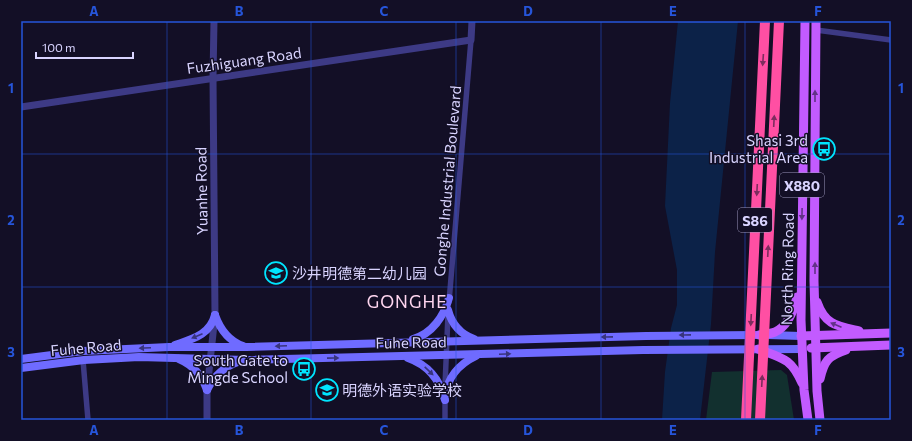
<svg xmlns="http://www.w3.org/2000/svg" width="912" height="441" viewBox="0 0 912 441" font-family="Commissioner,'Noto Sans SC',sans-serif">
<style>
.green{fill:#12302f}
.water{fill:#0c2248}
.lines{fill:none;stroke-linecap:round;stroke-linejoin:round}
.minor{stroke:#3d3a85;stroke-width:5.5}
.tertiary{stroke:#3d3a85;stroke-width:7}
.secondary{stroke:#6f6bff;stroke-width:8}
.primary{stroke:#c25bff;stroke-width:9}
.motorway-bridge{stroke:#ff4fa3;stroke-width:10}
.oneway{fill:#7d2c5e}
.oneway2{fill:#623188}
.oneway3{fill:#38347d}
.grid{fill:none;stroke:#2655da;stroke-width:1;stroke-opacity:0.55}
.labels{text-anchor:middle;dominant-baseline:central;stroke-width:3;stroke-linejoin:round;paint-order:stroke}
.shield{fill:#130f26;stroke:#9e99be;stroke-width:1}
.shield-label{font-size:14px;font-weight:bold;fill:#d9d4ff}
.street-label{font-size:15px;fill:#d9d4ff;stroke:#130f26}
.poi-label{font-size:15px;fill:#d9d4ff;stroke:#130f26;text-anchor:end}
.quarter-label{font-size:17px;letter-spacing:1px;fill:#ffd6f0;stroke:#130f26}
.neatline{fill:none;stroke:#2655da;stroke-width:1.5}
.grid-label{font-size:13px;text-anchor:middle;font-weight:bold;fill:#2655da}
</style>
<rect width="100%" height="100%" fill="#130f26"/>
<path class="green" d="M781,370L787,375L794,420H706L712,372Z"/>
<path class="water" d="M678,21H738L715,252L711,324L700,420H662L665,372L671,328L677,305V270L665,206L670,103Z"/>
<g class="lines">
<g class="minor">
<path d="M816,30L891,40"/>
<path d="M449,302L471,40"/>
<path d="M83,360L88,420"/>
<path d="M445,386L448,314"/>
<path d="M445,420V396"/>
</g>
<g class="tertiary">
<path d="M21,107L471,40L472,21"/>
<path d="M207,420V390L215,315L213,77L214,21"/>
</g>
<g class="secondary">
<path d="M448,310C452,325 460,334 474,339"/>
<path d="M215,315C220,329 229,341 243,346"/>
<path d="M768,335L801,336"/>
<path d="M413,339C432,334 444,316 449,298"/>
<path d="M175,345C192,339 210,335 215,315"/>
<path d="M408,358C428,365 440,380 445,400"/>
<path d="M21,359L83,351L169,347H246L646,336L756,335"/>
<path d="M179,359C193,365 202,375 207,390"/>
<path d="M21,368L84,360L139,357L246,360L643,350L802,349"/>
<path d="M207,390C214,376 223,367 238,362"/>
<path d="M445,397C447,378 459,364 476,356"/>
</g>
<g class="primary">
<path d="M805,21L801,320L804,390L808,420"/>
<path d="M816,21L814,281L817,391L820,420"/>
<path d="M817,302C825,325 837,326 859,331"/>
<path d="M759,335C764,334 770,334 775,332C788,326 794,310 797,297"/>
<path d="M801,336L891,333"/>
<path d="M811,348L891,345"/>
<path d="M758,349C782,358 791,358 802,383"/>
<path d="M820,379C824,361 828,356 846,350"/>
</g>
<g class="motorway-bridge">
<path d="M746,420L765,21"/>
<path d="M760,420L779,21"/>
</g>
</g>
<defs><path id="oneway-solid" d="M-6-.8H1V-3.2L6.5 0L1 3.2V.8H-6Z"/></defs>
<g class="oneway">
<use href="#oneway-solid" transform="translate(763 60) rotate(94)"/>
<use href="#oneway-solid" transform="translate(774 121) rotate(-87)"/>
<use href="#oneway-solid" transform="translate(757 190) rotate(93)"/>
<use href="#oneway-solid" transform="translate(768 251) rotate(-87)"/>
<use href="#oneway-solid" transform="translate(751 320) rotate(93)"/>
<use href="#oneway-solid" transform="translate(762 381) rotate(-87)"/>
</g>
<g class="oneway2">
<use href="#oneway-solid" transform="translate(815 96) rotate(-90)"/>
<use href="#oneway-solid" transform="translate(802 214) rotate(91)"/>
<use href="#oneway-solid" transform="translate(815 268) rotate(-90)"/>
<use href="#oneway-solid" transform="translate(836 325) rotate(-157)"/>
</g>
<g class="oneway3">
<use href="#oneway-solid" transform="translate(685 335) rotate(179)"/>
<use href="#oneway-solid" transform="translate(197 336) rotate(157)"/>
<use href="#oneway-solid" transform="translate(607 337) rotate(179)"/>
<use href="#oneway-solid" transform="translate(281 346) rotate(178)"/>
<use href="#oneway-solid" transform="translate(145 348) rotate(178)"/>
<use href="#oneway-solid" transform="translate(505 354) rotate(-2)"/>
<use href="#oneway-solid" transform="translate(333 358) rotate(-1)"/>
<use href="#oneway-solid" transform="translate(429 371) rotate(44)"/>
</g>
<path class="grid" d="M167,21V420M311,21V420M456,21V420M601,21V420M745,21V420M21,154H891M21,287H891"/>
<defs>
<g id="bus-ring" transform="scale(1.15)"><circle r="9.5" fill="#130f26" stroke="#00e5ff" stroke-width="1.5"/><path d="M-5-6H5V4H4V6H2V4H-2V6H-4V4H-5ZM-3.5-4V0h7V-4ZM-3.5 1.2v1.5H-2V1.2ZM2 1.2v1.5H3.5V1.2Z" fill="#00e5ff"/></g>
<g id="school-ring" transform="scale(1.15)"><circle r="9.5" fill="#130f26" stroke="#00e5ff" stroke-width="1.5"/><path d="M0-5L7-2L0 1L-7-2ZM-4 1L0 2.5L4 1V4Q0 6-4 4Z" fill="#00e5ff"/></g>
</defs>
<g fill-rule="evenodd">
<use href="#bus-ring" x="824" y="149"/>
<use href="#school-ring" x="276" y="273"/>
<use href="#bus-ring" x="304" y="369"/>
<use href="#school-ring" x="327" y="390"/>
</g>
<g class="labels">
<g class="shield">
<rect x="780" y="173" width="44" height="24" rx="3"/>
<rect x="738" y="208" width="34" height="24" rx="3"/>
</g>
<g class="shield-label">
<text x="802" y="185">X880</text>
<text x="755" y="220">S86</text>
</g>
<g class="street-label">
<text transform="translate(244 60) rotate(-8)">Fuzhiguang Road</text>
<text transform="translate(447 181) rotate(-85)">Gonghe Industrial Boulevard</text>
<text transform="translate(201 191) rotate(-91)">Yuanhe Road</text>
<text transform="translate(787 269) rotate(-89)">North Ring Road</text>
<text transform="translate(411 342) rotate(-1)">Fuhe Road</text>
<text transform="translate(86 347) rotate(-5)">Fuhe Road</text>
</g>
<g class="poi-label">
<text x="808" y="140">Shasi 3rd<tspan x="808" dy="17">Industrial Area</tspan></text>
<text x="292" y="273" text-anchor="start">沙井明德第二幼儿园</text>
<text x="288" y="360">South Gate to<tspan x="288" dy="17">Mingde School</tspan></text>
<text x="342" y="390" text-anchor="start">明德外语实验学校</text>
</g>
<g class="quarter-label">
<text x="407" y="301">GONGHE</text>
</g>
</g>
<rect width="912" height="441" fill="none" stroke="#130f26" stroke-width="44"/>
<path d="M36 52v6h97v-6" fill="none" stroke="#d9d4ff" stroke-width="2"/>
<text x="42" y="52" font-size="12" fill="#d9d4ff" stroke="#130f26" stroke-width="3" paint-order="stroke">100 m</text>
<rect x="22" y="22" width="868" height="397" class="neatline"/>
<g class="grid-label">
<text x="94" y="16">A</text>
<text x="239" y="16">B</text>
<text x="384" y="16">C</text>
<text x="528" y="16">D</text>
<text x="673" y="16">E</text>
<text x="818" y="16">F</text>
<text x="11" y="93">1</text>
<text x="901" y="93">1</text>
<text x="11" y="225">2</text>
<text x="901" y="225">2</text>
<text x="11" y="357">3</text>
<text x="901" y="357">3</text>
<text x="94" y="435">A</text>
<text x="239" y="435">B</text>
<text x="384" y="435">C</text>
<text x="528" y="435">D</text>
<text x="673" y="435">E</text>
<text x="818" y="435">F</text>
</g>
</svg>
